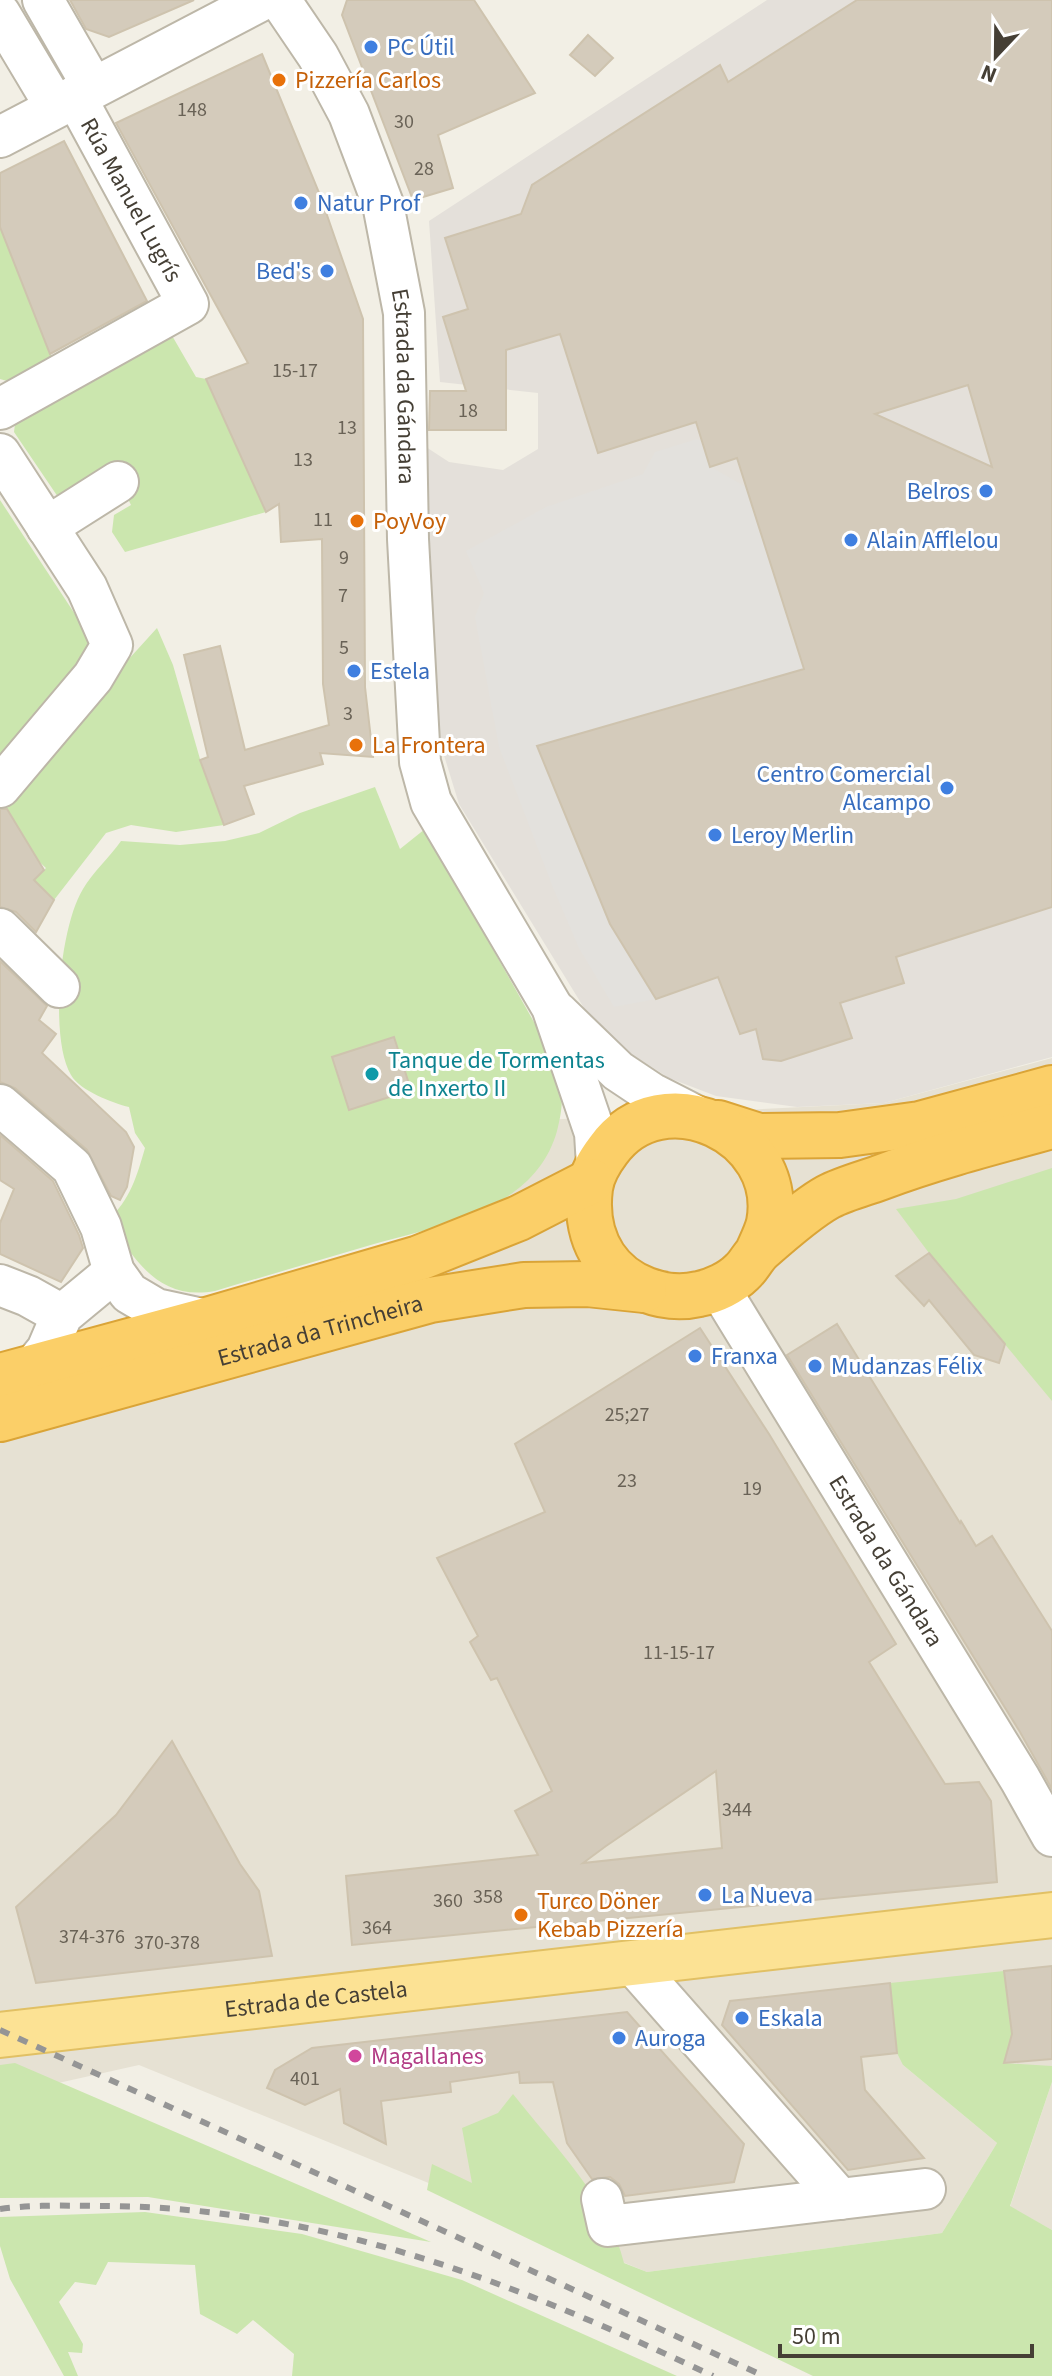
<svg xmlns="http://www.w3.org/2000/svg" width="1052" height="2376" viewBox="0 0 1052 2376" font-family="'Source Sans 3',sans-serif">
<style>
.residential{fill:#e6e1d3}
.industrial{fill:#e4e0da}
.green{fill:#cbe6ae}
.parking{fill:#e3e1dd}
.building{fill:#d4cbbb;stroke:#cec3ae;stroke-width:2;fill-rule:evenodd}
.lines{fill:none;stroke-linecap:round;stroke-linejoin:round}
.minor-casing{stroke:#bdb7a8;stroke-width:44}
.major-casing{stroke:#e1c064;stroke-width:48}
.highway-casing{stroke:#daa437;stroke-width:48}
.minor{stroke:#fff;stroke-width:40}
.major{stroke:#fce294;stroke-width:44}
.highway{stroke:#fbcf68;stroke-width:44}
.rail{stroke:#959595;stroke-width:6;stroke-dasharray:10 10;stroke-linecap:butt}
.shop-dot{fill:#3f7fe0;stroke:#fff;stroke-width:3}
.food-dot{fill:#e8710a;stroke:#fff;stroke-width:3}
.culture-dot{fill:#0f9aa8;stroke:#fff;stroke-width:3}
.hotel-dot{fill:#d1479c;stroke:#fff;stroke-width:3}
.labels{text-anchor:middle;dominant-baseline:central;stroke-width:6;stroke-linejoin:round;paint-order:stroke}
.number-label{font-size:20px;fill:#696256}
.shop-label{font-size:24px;fill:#366cbe;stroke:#fff;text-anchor:start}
.food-label{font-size:24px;fill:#c56008;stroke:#fff;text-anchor:start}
.street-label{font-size:24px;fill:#453f35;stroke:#fff}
.culture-label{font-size:24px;fill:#0d838f;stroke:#fff;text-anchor:start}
.hotel-label{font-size:24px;fill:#b23c85;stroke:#fff;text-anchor:start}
</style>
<rect width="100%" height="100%" fill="#f2efe5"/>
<g class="residential">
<path d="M1052,1058V2066L903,2065L997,2143L942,2233L647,2272L139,2065L0,2096V1392L410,1265L483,1123L884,1103Z"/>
<path d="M1052,2082V2230L1010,2207Z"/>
</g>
<path class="industrial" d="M767,0H1052V1057L884,1103L797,1107L716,1096L669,1078L600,1034L459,804L438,736L426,447L449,462L503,470L538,449V393L440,382L429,221Z"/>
<g class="green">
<path d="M0,227L52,358L7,381L0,379Z"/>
<path d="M167,327L196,377L206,379L266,512L125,552L112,532L114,515L131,505L115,473L58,497L14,432L15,424L77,388Z"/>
<path d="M0,500L88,634L87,656L0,762Z"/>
<path d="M157,628L173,665L200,759L224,825L176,832L131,825L106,833L54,900L34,880L46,868L34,857L15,861L30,847L14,820L0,807V801Z"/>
<path d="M375,787L400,849L425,829L552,1054C563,1085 565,1100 557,1131C535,1210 442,1225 374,1244C321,1260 268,1275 215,1291C158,1301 136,1261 108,1220C130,1200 137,1176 145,1148L135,1133L129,1107C113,1103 80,1091 71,1075C49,1038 60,926 83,889C93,872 109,858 121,841L180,845L225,841L259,833L300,813Z"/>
<path d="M1052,1168V1401L929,1253L896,1209L956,1199Z"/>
<path d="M1004,1971L1012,2034L1004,2063L1052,2066V2082L1010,2206L1052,2230V2376H813L427,2190L432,2164L472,2183L462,2128L498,2113L513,2094C553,2145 609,2200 624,2263L647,2272L942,2233L997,2143L903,2065L897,2053L890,1983Z"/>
<path d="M15,2063L431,2242L148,2197L0,2198V2065Z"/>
<path d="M145,2212L302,2234L462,2280L677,2376H292L294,2354L253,2320L237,2334L200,2314L195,2265L108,2262L96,2285L75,2282L59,2302L83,2344L82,2353L68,2352L78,2376H64L10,2279L0,2246V2217Z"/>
</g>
<path class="parking" d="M697,439L703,442L711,467L746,487L804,669L537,746L610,924L656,999L614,1007L579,948L552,885L499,747L475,617L484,593L466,551L546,507L643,474L655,452Z"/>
<g class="building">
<path d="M70,0H194L109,37L86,29Z"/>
<path d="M347,0H474L535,93L438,135L453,188L413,200L342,15Z"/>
<path d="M857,0H1052V907L896,957L904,983L840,1003L852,1038L781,1061L763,1059L756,1029L740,1034L718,977L656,999L610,924L537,746L804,669L737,458L710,467L696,422L598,453L560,334L506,350V430H429L430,391H466L443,317L468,309L445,238L521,214L532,185L720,65L728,82ZM968,385L992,467L875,414Z"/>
<path d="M588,35L613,58L595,76L570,55Z"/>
<path d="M262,54L320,195L363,319L365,687L373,757L320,753L323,764L244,786L254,814L224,825L200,760L208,757L184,655L220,646L245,750L329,725L323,684L322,539L281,542L279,504L266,512L206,379L248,363L116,123Z"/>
<path d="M64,141L147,301L50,354L0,227V173Z"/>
<path d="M0,809H7L44,870L34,880L54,900L36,932L16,912L0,907Z"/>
<path d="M0,961L47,1006L39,1020L56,1034L42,1053L126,1132L134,1147L127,1187L120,1200L111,1196L87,1150L15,1088L0,1082Z"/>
<path d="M394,1037L411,1090L349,1110L332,1057Z"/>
<path d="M0,1135L53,1181L79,1235L83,1248L61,1282L0,1254V1223L14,1189L0,1180Z"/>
<path d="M929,1253L1005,1344L999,1363L974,1355L929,1300L924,1306L896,1276Z"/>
<path d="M837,1324L960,1523L961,1521L976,1546L992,1536L1052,1631V1789L1020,1732L787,1355Z"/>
<path d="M700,1328L769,1434L896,1644L869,1662L945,1784L979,1782L991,1801L997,1882L352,1945L346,1876L538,1855L515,1811L552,1791L497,1678L491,1680L470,1642L478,1636L437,1558L545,1512L515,1444ZM716,1771L722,1848L583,1863L606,1846Z"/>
<path d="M172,1741L240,1864L259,1891L272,1956L36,1983L16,1907L116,1815Z"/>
<path d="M1052,1966V2059L1004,2063L1012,2034L1004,1971Z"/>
<path d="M890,1983L897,2053L861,2057L865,2090L924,2158L848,2170L722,2025L730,2001Z"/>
<path d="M627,2012L744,2144L734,2182L625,2196L619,2184L610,2177L592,2179L567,2143L553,2082L520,2083L519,2072L450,2082L451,2092L381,2101L386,2144L344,2123L340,2089L305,2105L267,2088L275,2070L312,2048Z"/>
</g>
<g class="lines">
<g class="minor-casing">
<g id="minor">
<path d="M43,0L93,87"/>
<path id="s1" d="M280,0L318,56L349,114L383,204L404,313L408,539L420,762L431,802L552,1007L595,1133L597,1166"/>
<path d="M0,14L55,106"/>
<path d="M0,137L262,0"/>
<path d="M0,409L188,304L75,96"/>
<path d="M0,454L87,588L112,645L93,677L0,787"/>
<path d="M47,527L118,482"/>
<path d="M0,929L59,987"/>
<path d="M557,1012L618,1071L651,1093L700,1118"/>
<path d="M0,1105L72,1167L101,1227L114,1272L129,1293L156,1309L207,1320"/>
<path d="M0,1285L28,1296L62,1315"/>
<path id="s2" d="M719,1288L1020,1779L1052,1836"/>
<path d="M33,1367L47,1350L62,1315L114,1272"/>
<path d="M632,1963L840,2199"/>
<path d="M602,2199L608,2226L925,2189"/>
</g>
</g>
<g class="major-casing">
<g id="major">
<path id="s3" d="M0,2035L1052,1915"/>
</g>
</g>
<g class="highway-casing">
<g id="highway">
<path d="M718,1123L759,1136L840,1135L920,1124L1052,1088"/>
<path d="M758,1251C762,1242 767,1232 769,1223C786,1133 662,1075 608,1150C599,1162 592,1173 590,1188C587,1212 590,1236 604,1257C624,1287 664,1302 699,1294C714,1291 731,1283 742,1272C749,1266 753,1256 761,1249C778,1234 808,1208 828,1197C843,1189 862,1184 879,1178C935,1157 993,1142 1052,1126"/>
<path d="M0,1376L207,1320L419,1258L519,1218L591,1181"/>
<path id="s4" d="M0,1419L430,1300L524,1285L587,1284L644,1290"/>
</g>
</g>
<use href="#minor" class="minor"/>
<use href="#major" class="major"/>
<use href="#highway" class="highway"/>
<g class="rail">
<path d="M0,2030L764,2376"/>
<path d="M0,2209C36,2204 74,2206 109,2206C327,2208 520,2285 713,2376"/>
</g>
</g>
<g class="shop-dot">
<circle cx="371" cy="47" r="8"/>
<circle cx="301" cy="203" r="8"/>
<circle cx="327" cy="271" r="8"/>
<circle cx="986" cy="491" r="8"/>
<circle cx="851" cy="540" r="8"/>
<circle cx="354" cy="671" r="8"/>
<circle cx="947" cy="788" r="8"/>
<circle cx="715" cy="835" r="8"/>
<circle cx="695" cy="1356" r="8"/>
<circle cx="815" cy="1366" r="8"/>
<circle cx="705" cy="1895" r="8"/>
<circle cx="742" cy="2018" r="8"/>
<circle cx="619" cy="2038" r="8"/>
</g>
<g class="food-dot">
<circle cx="279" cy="80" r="8"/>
<circle cx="357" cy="521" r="8"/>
<circle cx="356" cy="745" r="8"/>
<circle cx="521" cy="1915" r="8"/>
</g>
<circle class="culture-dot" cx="372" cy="1074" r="8"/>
<circle class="hotel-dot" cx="355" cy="2056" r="8"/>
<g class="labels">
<g class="number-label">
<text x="192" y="110">148</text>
<text x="404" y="122">30</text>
<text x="424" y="169">28</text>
<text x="295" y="371">15-17</text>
<text x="468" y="411">18</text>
<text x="347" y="428">13</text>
<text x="303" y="460">13</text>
<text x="323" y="520">11</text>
<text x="344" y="558">9</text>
<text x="343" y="596">7</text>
<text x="344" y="648">5</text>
<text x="348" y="714">3</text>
<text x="627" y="1415">25;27</text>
<text x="627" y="1481">23</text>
<text x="752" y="1489">19</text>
<text x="679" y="1653">11-15-17</text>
<text x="737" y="1810">344</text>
<text x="488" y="1897">358</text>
<text x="448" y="1901">360</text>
<text x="377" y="1928">364</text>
<text x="92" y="1937">374-376</text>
<text x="167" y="1943">370-378</text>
<text x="305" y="2079">401</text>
</g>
<g class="shop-label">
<text x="387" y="47">PC Útil</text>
<text x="317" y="203">Natur Prof</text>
<text x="311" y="271" text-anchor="end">Bed's</text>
<text x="970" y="491" text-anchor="end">Belros</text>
<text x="867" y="540">Alain Afflelou</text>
<text x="370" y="671">Estela</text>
<text x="931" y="774" text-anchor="end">Centro Comercial<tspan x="931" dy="28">Alcampo</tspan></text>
<text x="731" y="835">Leroy Merlin</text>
<text x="711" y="1356">Franxa</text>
<text x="831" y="1366">Mudanzas Félix</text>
<text x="721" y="1895">La Nueva</text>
<text x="758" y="2018">Eskala</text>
<text x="635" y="2038">Auroga</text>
</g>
<g class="food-label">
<text x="295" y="80">Pizzería Carlos</text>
<text x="373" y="521">PoyVoy</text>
<text x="372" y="745">La Frontera</text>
<text x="537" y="1901">Turco Döner<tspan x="537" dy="28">Kebab Pizzería</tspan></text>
</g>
<g class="street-label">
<text transform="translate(131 200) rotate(61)">Rúa Manuel Lugrís</text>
<text stroke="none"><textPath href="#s1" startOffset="414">Estrada da Gándara</textPath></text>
<text stroke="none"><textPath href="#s4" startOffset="332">Estrada da Trincheira</textPath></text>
<text stroke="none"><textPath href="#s2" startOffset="320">Estrada da Gándara</textPath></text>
<text stroke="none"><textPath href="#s3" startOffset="318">Estrada de Castela</textPath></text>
</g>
<g class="culture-label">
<text x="388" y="1060">Tanque de Tormentas<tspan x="388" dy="28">de Inxerto II</tspan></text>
</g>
<g class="hotel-label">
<text x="371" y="2056">Magallanes</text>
</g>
</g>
<g transform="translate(996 56) rotate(202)" stroke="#ffffff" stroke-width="6" paint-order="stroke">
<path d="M0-6L14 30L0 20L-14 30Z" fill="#453f35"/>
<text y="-12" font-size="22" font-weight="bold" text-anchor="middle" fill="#453f35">N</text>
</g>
<path d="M780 2344v12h252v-12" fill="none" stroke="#453f35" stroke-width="4"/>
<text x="792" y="2344" font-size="24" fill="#453f35" stroke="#ffffff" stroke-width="6" paint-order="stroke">50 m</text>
</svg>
